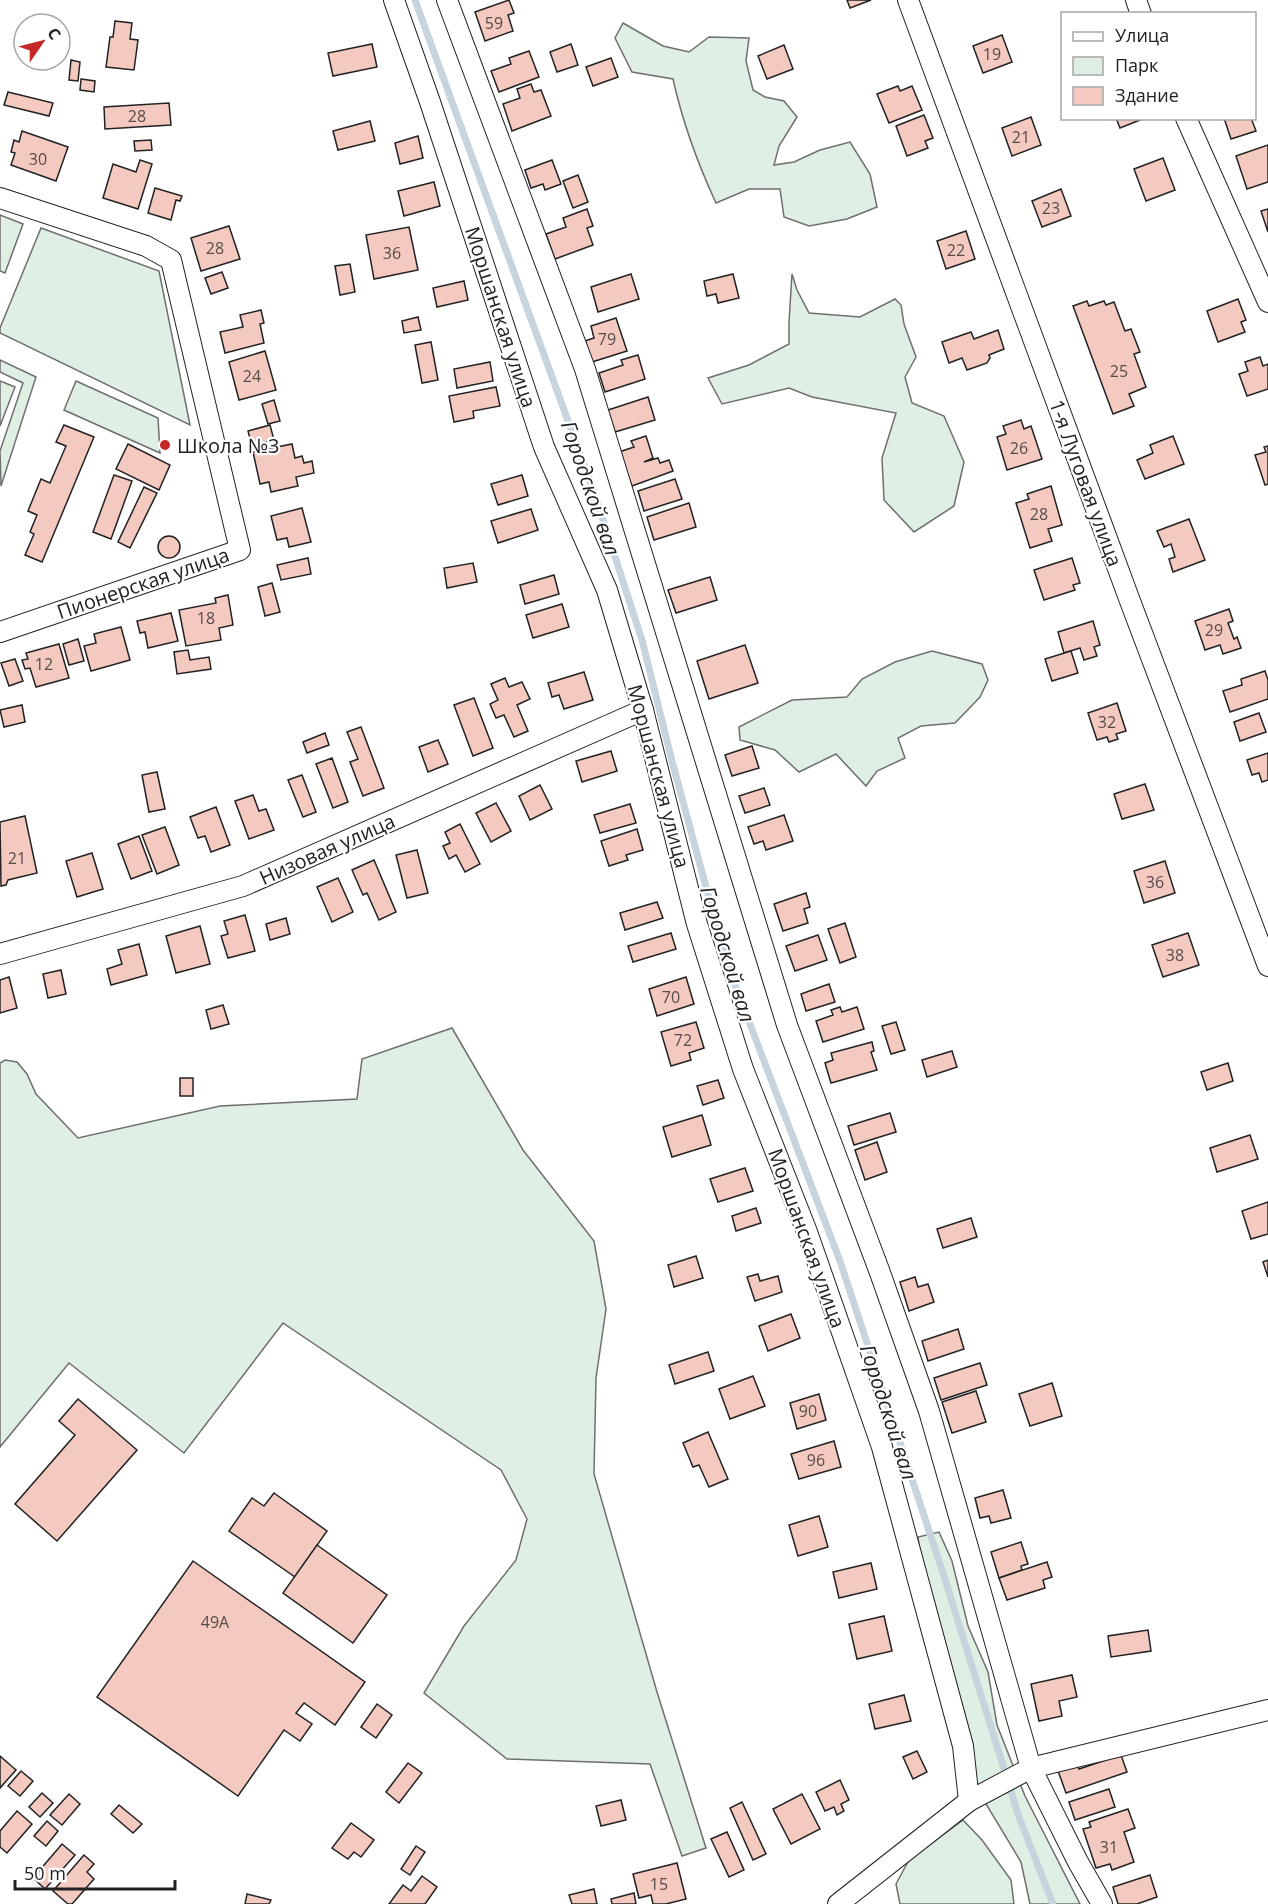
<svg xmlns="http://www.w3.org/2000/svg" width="1268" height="1904" viewBox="0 0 1268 1904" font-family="'Open Sans',sans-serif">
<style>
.green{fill:#e0efe3;stroke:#6f6f6f;stroke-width:1.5}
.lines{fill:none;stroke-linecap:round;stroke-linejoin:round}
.stream{stroke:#c7d3dd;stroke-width:7}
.building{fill:#f3c9c0;stroke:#222;stroke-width:1.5}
.street-casing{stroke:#222;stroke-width:22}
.street{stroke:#fff;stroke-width:20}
.poi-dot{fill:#c62828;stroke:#fff;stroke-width:2}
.labels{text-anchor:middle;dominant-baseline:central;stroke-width:4.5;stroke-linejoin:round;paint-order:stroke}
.number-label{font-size:16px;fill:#564c4a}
.street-label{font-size:20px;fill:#222;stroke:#fff}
.poi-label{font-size:20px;fill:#222;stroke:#fff;text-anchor:start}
.water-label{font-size:21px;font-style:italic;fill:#222;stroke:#fff}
</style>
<rect width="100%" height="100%" fill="#fff"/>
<g class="green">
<path d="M623,23L663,46L689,52L709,37L749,38L746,61L753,90L765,97L784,101L797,117L779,146L774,165L794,162L820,150L850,142L870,174L877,207L847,219L809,226L784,217L780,189H749L716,203C697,162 683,124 673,79L632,72L615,38Z"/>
<path d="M0,215L23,224L5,273L0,271Z"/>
<path d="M41,228L159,271L190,425L0,333V328Z"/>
<path d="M792,274L797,290L809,313L860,317L895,299L901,305L904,324L916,357L905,377L912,403L944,416L964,462L954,506L914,532L884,500L882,458L896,413L812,397L789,388L722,404L708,378L749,365L789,344V322Z"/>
<path d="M0,360L36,377L1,486L0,451L23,383L0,372Z"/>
<path d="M0,381L15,387L0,426Z"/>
<path d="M76,381L158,418L160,453L64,410Z"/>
<path d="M932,651L982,664L988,680L980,697L955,723L921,726L898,738L905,758L877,771L866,786L836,754L799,772L775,750L740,740L739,727L792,700L847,697L862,679L895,662Z"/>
<path d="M452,1028L523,1150L594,1241L606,1309L596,1378L594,1474L657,1692L706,1848L682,1856L650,1764L507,1759L424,1693L464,1626L516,1560L527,1519L501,1470L283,1323L184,1453L69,1363L0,1447V1063L5,1060L17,1062L27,1074L36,1094L78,1138L220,1106L357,1099L362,1059Z"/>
<path d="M939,1532L952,1561L968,1626L988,1672L997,1725L1025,1796L1080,1904H1030L1021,1862L980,1794L968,1760L924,1582L918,1537Z"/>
<path d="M963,1820L982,1840L1011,1880L1014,1904H900L896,1884L909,1860Z"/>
</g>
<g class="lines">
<path class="stream" d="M415,0L595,495L642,640L672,761L726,961L840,1261L943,1573L1019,1817L1053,1904"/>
</g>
<g class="building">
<path d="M509,0L514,13L508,15L513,31L485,41L475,12Z"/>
<path d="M847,0H871L850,8Z"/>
<path d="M115,21L132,23L130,39L138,40L134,70L106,67L110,37H113Z"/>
<path d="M1002,35L1012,62L983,73L973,46Z"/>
<path d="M372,44L377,67L333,76L328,53Z"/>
<path d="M571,44L578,65L557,72L550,52Z"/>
<path d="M784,45L793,69L767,79L758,56Z"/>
<path d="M529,51L539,77L499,92L491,71L511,64L509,58Z"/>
<path d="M611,58L618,77L593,86L586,67Z"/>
<path d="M71,60L80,62L78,81L69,80Z"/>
<path d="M81,79L95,81L94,92L80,90Z"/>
<path d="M531,84L534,92L541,90L551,116L512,131L503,104L520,98L517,89Z"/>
<path d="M898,86L900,91L912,86L922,110L889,123L877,94Z"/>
<path d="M8,92L53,103L49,116L4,105Z"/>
<path d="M169,103L171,125L105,129L104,107Z"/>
<path d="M924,115L933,138L925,141L928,148L907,156L896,126Z"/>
<path d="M1031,117L1041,145L1012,156L1002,128Z"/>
<path d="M1116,118H1145L1120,128Z"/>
<path d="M1224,118H1251L1256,131L1231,139Z"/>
<path d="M370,121L375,141L338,150L333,131Z"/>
<path d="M22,131L68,147L56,181L11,165L15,153L11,152L14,140L19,142Z"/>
<path d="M418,136L423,158L400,164L395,143Z"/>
<path d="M151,140L152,150L135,151L134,141Z"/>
<path d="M1268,145V182L1247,189L1236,156Z"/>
<path d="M1163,158L1175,190L1146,201L1134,169Z"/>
<path d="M140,160L152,164L138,209L103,198L113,164L136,172Z"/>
<path d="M552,160L561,184L545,190L543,184L531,188L525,170Z"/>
<path d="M578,175L588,202L573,208L563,181Z"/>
<path d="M434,182L440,206L404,216L398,191Z"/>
<path d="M155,188L182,196L180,201L176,200L171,220L148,213Z"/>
<path d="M1061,189L1071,216L1042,227L1032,201Z"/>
<path d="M587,209L593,226L587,228L593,245L555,259L546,234L566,227L563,218Z"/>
<path d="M1268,209V232L1261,211Z"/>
<path d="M229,226L240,259L201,271L191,238Z"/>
<path d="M409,227L418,270L374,279L366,235Z"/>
<path d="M966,231L975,259L946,269L937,241Z"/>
<path d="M350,264L355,292L340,295L335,266Z"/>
<path d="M222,272L228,288L211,294L205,278Z"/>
<path d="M631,274L639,299L598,312L591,287Z"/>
<path d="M733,274L739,298L718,303L716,294L707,296L704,281Z"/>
<path d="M464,281L468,300L437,307L433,288Z"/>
<path d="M1238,299L1246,320L1241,322L1245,332L1218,342L1207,311Z"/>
<path d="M1087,301L1089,306L1104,301L1106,305L1114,302L1125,331L1131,329L1140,352L1134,354L1146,387L1129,394L1134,406L1113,414L1073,306Z"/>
<path d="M261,310L264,323L260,324L264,343L225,353L220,332L243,327L240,315Z"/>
<path d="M418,317L421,330L404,333L402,321Z"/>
<path d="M616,318L627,351L592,362L585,341L594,338L591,326Z"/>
<path d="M998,330L1004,349L989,355L990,358L987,363L967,370L962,358L949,363L942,342L971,332L974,339Z"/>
<path d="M431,342L438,380L422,383L415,345Z"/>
<path d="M265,351L276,390L239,400L229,362Z"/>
<path d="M638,355L645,379L605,392L599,373L623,365L621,360Z"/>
<path d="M1260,357L1263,366L1268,364V389L1247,396L1239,374L1248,371L1245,362Z"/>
<path d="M490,362L493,381L457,388L454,369Z"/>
<path d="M496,387L500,406L473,411L474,418L454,422L449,396Z"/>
<path d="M648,397L655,420L615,432L608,410Z"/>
<path d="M274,400L280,421L268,424L262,404Z"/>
<path d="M1021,420L1024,429L1031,426L1042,459L1007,470L997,437L1006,434L1003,426Z"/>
<path d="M64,425L94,437L42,562L25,555L34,534L30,532L37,515L28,511L41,479L50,483L66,446L56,442Z"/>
<path d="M270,425L274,440L252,446L248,431Z"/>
<path d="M646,436L653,458L644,462L658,458L660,463L669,460L673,471L632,486L619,452L634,447L631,441Z"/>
<path d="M1173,436L1184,464L1145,479L1137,460L1153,453L1150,445Z"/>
<path d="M128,444L170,465L159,490L116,469Z"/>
<path d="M292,444L295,458L302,456L304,463L312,461L314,473L296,477L298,486L271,492L269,482L260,484L253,452Z"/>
<path d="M1268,446V484L1265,485L1255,455L1266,452L1264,447Z"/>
<path d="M114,475L132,481L111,539L93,532Z"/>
<path d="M522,475L528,496L498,505L491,484Z"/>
<path d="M675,479L682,499L644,511L638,491Z"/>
<path d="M1051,486L1062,525L1048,529L1052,541L1030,548L1016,503L1029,499L1027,494Z"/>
<path d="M144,487L157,493L130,548L118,542Z"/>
<path d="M689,503L696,527L654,540L647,517Z"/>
<path d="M302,508L311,542L289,547L287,538L277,540L271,516Z"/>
<path d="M531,509L538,530L498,543L491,521Z"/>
<path d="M1189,519L1205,560L1173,572L1169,559L1175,557L1171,544L1164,547L1157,531Z"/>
<circle cx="169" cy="547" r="11"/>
<path d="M308,558L311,574L281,580L277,565Z"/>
<path d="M1072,558L1080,583L1073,585L1075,590L1044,600L1034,570Z"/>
<path d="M473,563L477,582L447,588L444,568Z"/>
<path d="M554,575L559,594L525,604L520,585Z"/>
<path d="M710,577L717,600L676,613L668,590Z"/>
<path d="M272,583L280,612L265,616L258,587Z"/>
<path d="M228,595L233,625L219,628L221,640L186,646L179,610L216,603L215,598Z"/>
<path d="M562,604L569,627L533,638L526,615Z"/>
<path d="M1229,609L1233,621L1228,623L1234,639L1237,637L1241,648L1223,654L1220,645L1205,650L1195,621Z"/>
<path d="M171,613L178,641L148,648L145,632L140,633L137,621Z"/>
<path d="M1093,621L1100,645L1094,647L1097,656L1084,660L1080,648L1064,653L1058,632Z"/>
<path d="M121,627L130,660L91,671L84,646L96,643L94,634Z"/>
<path d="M78,639L84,661L69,665L63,644Z"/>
<path d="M59,644L69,678L36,687L30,668L25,669L22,660L28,659L26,653Z"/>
<path d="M745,645L758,683L709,699L697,661Z"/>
<path d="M188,650L190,660L209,657L211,669L177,674L174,652Z"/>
<path d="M1071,651L1078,673L1052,681L1045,659Z"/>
<path d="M15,659L23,681L9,686L1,663Z"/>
<path d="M1265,671L1268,680V699L1230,712L1223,691L1242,685L1241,679Z"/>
<path d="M584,672L593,700L564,709L559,695L552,697L548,683Z"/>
<path d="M505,678L509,687L522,682L530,699L517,705L528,731L514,737L504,715L496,718L490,704L498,700L491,684Z"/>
<path d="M474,698L493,748L473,756L454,705Z"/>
<path d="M1117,703L1126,731L1116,734L1118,739L1109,742L1107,737L1097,740L1088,713Z"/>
<path d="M22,705L25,722L4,727L0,710Z"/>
<path d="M1259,713L1266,732L1240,741L1234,722Z"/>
<path d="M361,727L384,788L363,796L350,762L358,759L347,732Z"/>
<path d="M325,733L329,745L307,753L303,742Z"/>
<path d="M438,740L448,764L428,772L419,747Z"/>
<path d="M752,746L759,768L732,776L725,755Z"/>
<path d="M611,751L617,771L582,782L576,761Z"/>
<path d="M1268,753V780L1262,782L1259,773L1252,775L1247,760Z"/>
<path d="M332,758L348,802L333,808L316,764Z"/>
<path d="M157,772L165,809L149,812L142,775Z"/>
<path d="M302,775L316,812L303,817L288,780Z"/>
<path d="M1145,784L1154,810L1122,819L1114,794Z"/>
<path d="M540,785L552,809L530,820L519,796Z"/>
<path d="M764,788L770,805L745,813L739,796Z"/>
<path d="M253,795L259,811L266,809L274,830L249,839L235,801Z"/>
<path d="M496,803L511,831L491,842L476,813Z"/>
<path d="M630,804L636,823L600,833L594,815Z"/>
<path d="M216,807L230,845L211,852L205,836L198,838L190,817Z"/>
<path d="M784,815L793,841L766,850L763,841L754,844L748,827Z"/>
<path d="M25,816L37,873L8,880L6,885L1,886L0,822Z"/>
<path d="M460,824L480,864L465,872L456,855L449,859L443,846L450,843L445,832Z"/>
<path d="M165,827L179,865L157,874L142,835Z"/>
<path d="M637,829L643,850L626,855L628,860L609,866L601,841Z"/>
<path d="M139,836L152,871L131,879L118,844Z"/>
<path d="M417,850L428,893L407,898L396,855Z"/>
<path d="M92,853L103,889L77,897L66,861Z"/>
<path d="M374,860L396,912L379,920L367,893L363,895L352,870Z"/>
<path d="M1165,861L1175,893L1144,903L1134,871Z"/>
<path d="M338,878L353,912L332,922L317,887Z"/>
<path d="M806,893L810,907L804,909L808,923L783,931L774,904Z"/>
<path d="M657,902L663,918L625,930L620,913Z"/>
<path d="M245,915L255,951L228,958L221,936L228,934L224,921Z"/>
<path d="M286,918L290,934L270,940L266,924Z"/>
<path d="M845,923L856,957L840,963L828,929Z"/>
<path d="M200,926L210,964L176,973L166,936Z"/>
<path d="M671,933L676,949L633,962L628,946Z"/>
<path d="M1188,933L1199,965L1163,977L1152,945Z"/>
<path d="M818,935L827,960L795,971L786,946Z"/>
<path d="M139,944L147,975L111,985L107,969L122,964L118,950Z"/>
<path d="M61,970L66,994L48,998L43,974Z"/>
<path d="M9,977L17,1008L0,1013V980Z"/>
<path d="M686,977L694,1004L657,1016L649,989Z"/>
<path d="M829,984L835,1002L806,1011L801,994Z"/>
<path d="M223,1005L229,1024L211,1029L206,1010Z"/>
<path d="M840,1007L842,1012L857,1007L864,1029L823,1042L816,1021L833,1015L831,1010Z"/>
<path d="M696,1022L704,1048L689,1053L691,1060L671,1066L661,1032Z"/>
<path d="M896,1022L905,1050L891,1054L882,1026Z"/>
<path d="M872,1042L874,1051L871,1052L877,1070L831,1083L825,1063L833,1060L831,1053Z"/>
<path d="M952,1051L957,1067L927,1077L922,1060Z"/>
<path d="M1228,1063L1233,1081L1207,1090L1201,1072Z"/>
<rect x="180" y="1078" width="13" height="18"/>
<path d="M718,1080L724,1098L703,1105L697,1086Z"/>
<path d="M890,1113L896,1132L854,1145L848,1126Z"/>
<path d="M702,1115L711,1145L672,1157L663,1127Z"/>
<path d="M1250,1135L1258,1159L1217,1172L1210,1148Z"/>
<path d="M877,1142L887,1172L865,1180L855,1150Z"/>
<path d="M745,1168L753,1191L718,1202L710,1179Z"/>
<path d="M1268,1202V1234L1251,1239L1242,1211Z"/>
<path d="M756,1208L761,1223L736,1231L732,1216Z"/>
<path d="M971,1218L977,1237L943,1248L937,1229Z"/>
<path d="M696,1256L703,1278L674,1287L668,1265Z"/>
<path d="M1268,1260V1277L1263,1262Z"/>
<path d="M758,1274L760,1281L778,1276L782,1292L755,1301L747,1277Z"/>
<path d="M915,1277L918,1287L928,1284L934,1302L909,1311L900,1282Z"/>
<path d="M791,1314L800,1338L768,1351L759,1326Z"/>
<path d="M958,1329L964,1349L928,1361L922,1341Z"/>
<path d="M708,1352L714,1371L675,1384L669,1365Z"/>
<path d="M980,1363L987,1385L941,1400L934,1378Z"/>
<path d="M753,1376L765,1406L730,1419L719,1389Z"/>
<path d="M1052,1383L1062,1416L1030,1426L1019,1394Z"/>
<path d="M976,1391L986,1422L952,1433L942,1402Z"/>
<path d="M819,1394L826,1420L797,1429L790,1403Z"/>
<path d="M78,1399L137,1450L57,1541L15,1504L75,1435L59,1421Z"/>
<path d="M708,1432L728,1479L709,1487L699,1465L693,1467L683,1443Z"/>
<path d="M834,1441L841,1467L799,1479L791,1454Z"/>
<path d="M1003,1490L1011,1518L991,1523L989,1516L980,1518L975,1498Z"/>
<path d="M274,1493L327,1531L295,1577L229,1531L252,1498L264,1506Z"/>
<path d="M819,1516L828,1547L798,1556L789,1525Z"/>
<path d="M1021,1542L1028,1564L1021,1566L1022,1570L999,1578L991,1552Z"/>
<path d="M317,1545L387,1595L353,1643L283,1593Z"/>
<path d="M193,1561L365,1682L335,1725L304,1703L296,1713L312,1724L300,1741L284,1730L238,1796L97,1697Z"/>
<path d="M1047,1562L1052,1577L1043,1580L1045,1588L1007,1600L999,1578Z"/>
<path d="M871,1563L877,1589L839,1598L833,1572Z"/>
<path d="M884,1616L892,1651L857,1659L849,1624Z"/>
<path d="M1148,1630L1151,1651L1111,1657L1108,1636Z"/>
<path d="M1072,1675L1077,1697L1059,1701L1062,1716L1039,1721L1031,1684Z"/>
<path d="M904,1695L911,1721L875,1729L869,1704Z"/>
<path d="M377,1704L392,1715L376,1738L361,1727Z"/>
<path d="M917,1751L927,1772L913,1779L903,1757Z"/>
<path d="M1121,1755L1127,1772L1066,1793L1057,1768L1076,1761L1079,1769Z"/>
<path d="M0,1756L16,1770L0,1788Z"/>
<path d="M408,1763L422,1773L399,1803L386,1792Z"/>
<path d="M21,1771L33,1781L20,1796L8,1786Z"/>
<path d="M840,1780L849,1800L841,1804L844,1811L837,1815L834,1807L825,1811L816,1792Z"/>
<path d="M1109,1789L1115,1807L1075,1820L1069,1802Z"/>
<path d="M42,1793L53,1803L40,1817L29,1807Z"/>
<path d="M69,1794L80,1804L62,1825L50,1815Z"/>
<path d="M802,1794L820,1829L791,1844L773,1809Z"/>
<path d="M621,1800L626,1820L601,1826L596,1806Z"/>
<path d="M742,1802L766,1854L753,1860L730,1808Z"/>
<path d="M119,1805L142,1824L133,1833L111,1814Z"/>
<path d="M1128,1809L1135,1828L1124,1832L1134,1862L1112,1870L1110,1864L1096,1868L1083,1829L1091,1827L1089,1822Z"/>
<path d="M17,1811L32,1824L7,1853L0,1847V1831Z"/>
<path d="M47,1821L58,1831L46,1846L34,1836Z"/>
<path d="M351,1823L374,1840L361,1857L354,1852L348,1859L332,1848Z"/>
<path d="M727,1832L744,1870L729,1877L711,1839Z"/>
<path d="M62,1844L75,1855L45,1889L33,1878Z"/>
<path d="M416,1846L425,1852L410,1875L401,1869Z"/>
<path d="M84,1855L94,1864L87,1872L94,1879L72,1904H68L53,1891Z"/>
<path d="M677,1863L686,1899L666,1904H653L651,1895L639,1898L633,1874Z"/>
<path d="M1150,1875L1157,1897L1137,1904H1118L1113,1887Z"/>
<path d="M422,1876L437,1887L425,1904H389L403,1885L411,1891Z"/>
<path d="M594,1889L597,1904H572L569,1895Z"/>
<path d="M634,1893L636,1904H612L611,1899Z"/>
<path d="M247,1894L271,1900L269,1904H245Z"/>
</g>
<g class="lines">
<g class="street-casing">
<g id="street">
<path d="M394,0L430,102L544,447L607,590L643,710L697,924L743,1069L807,1232L882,1447L963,1746L969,1801"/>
<path d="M447,0L585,369L787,1025L879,1270L929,1411L1031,1768L1078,1862L1102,1904"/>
<path d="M908,0L1130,601L1268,966"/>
<path d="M1136,0L1141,14"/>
<path d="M1186,118L1268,302"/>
<path d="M0,198L146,246L171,260L240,550L0,632"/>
<path d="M0,954L243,886L643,710"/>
<path d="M838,1904L969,1801L1031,1768L1268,1710"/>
</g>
</g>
<use href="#street" class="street"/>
</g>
<circle class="poi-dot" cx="165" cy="445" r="6"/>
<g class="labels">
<g class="number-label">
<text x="494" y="23">59</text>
<text x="992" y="54">19</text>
<text x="137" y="116">28</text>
<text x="1021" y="137">21</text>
<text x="38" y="159">30</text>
<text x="1051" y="208">23</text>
<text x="215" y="248">28</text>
<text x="956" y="250">22</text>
<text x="392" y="253">36</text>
<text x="607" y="339">79</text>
<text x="1119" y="371">25</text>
<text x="252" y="376">24</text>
<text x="1019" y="448">26</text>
<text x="1039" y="514">28</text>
<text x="206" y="618">18</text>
<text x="1214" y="630">29</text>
<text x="44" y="664">12</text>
<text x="1107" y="722">32</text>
<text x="17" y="858">21</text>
<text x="1155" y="882">36</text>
<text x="1175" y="955">38</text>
<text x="671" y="997">70</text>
<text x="683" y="1040">72</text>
<text x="808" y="1411">90</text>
<text x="816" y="1460">96</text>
<text x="215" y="1622">49А</text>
<text x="1109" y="1847">31</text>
<text x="659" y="1884">15</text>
</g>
<g class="street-label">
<text transform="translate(501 317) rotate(72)">Моршанская улица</text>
<text transform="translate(1086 483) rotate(70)">1-я Луговая улица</text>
<text transform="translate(143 583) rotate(-19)">Пионерская улица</text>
<text transform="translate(659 776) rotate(75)">Моршанская улица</text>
<text transform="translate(327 849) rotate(-24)">Низовая улица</text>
<text transform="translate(807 1238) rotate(70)">Моршанская улица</text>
</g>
<g class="poi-label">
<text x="177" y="445">Школа №3</text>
</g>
<g class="water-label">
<text transform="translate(591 488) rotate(71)">Городской вал</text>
<text transform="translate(728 954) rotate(73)">Городской вал</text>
<text transform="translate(889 1412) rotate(72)">Городской вал</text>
</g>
</g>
<rect x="1061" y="12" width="195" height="108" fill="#ffffff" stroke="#a7a7a7" stroke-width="1.5"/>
<rect x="1073" y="32" width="30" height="9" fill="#ffffff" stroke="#a7a7a7" stroke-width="1.5"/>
<text x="1115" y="42" font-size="18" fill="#222222">Улица</text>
<rect x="1073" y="57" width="30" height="18" fill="#e0efe3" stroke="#a7a7a7" stroke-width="1.5"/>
<text x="1115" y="72" font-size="18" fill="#222222">Парк</text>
<rect x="1073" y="87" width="30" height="18" fill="#f3c9c0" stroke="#a7a7a7" stroke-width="1.5"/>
<text x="1115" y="102" font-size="18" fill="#222222">Здание</text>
<g transform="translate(42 42) rotate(55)"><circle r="28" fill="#ffffff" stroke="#a7a7a7" stroke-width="1.5"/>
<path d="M0-4.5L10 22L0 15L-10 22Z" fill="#c62828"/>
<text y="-9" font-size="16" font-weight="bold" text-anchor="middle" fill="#222222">С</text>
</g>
<path d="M15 1880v9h160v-9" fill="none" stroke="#222222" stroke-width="3"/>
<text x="24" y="1880" font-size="18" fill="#222222" stroke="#ffffff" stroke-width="4.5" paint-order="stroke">50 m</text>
</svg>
